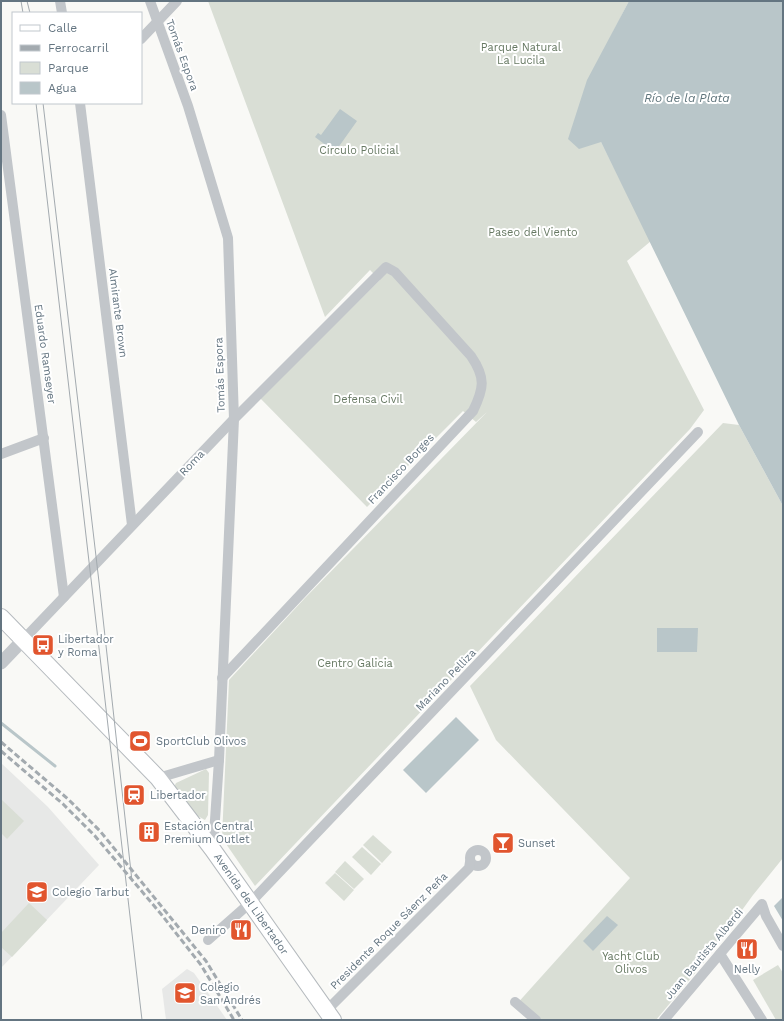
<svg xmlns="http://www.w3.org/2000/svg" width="784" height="1021" viewBox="0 0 784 1021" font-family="'Work Sans',sans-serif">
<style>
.built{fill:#e7e8e7}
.green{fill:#d9ded5}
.water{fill:#b9c6c9}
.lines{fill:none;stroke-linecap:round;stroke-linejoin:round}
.stream{stroke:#b9c6c9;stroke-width:3}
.primary-casing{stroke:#b5babe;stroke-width:18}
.minor{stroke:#c2c6ca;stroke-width:10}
.tertiary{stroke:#c2c6ca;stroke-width:13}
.primary{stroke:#fff;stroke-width:16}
.tram{stroke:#a3aaaf;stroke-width:1}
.rail{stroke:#a3aaaf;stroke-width:3;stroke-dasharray:6 3;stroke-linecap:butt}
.labels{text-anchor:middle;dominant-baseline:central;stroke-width:4;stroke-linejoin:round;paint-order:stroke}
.park-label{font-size:11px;fill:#677963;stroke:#fff}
.street-label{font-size:11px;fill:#647581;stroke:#fff}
.poi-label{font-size:11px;fill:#647581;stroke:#fff;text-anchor:start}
.water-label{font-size:12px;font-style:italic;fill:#5f747b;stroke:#fff}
</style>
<rect width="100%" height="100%" fill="#f9f9f6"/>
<g class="built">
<path d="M1,763L48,807L99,865L1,968Z"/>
<path d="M187,969L194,973L227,1020H166L162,989Z"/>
</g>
<g class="green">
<path d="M208,1H629L610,38L601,142L651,241L627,261L704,410L690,429L255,886L222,838L229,680L304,599L487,412L476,422L463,411L367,507L260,398L380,280L370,270L325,317Z"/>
<path d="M723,423L739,425L783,506V858L753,895L705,961L656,1020H531L515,1006L630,878L496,740L470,686Z"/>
<path d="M206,769L209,773L208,815L205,820L196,815L174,787L176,783Z"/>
<path d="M1,799L24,821L7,839L1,833Z"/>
<path d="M373,835L392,852L382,863L363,845Z"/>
<path d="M362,847L381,864L371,875L352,857Z"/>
<path d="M345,861L364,879L354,889L335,872Z"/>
<path d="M335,873L354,890L344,901L325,883Z"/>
<path d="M29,903L47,920L12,957L1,947V933Z"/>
<path d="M778,965L783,973V1020H776L753,980Z"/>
</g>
<g class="water">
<path d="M629,1H783V506L739,425L601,142L579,149L568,139L587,80Z"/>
<path d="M340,109L357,121L335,152L315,137L318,133L321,135Z"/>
<path d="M657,628H698L697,652H657Z"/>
<path d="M456,717L479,740L426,793L403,770Z"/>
<path d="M783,897V921L774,906Z"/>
<path d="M607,916L618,925L593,951L583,941Z"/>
</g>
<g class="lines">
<path class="stream" d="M1,723L55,766"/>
<g class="primary-casing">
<path id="primary" d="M1,617L158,778L213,850L333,1020"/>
</g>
<g class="minor">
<path d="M60,1L62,13"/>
<path d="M150,1L188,106L228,238L234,419L219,760L213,850"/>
<path d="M141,39L177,1"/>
<path d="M80,103L132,525"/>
<path d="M1,115L64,597"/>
<path d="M1,454L44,438"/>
<path d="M23,640L234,419L386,267L395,272L471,356C486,378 484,388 473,411L222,678"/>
<path d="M158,778L219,760"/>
<circle cx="478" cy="858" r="8"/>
<path d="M208,940L250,903L698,432"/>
<path d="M720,954L762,1020"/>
<path d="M515,1002L536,1020"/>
<path d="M327,1010L469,868L470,862"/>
<path d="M664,1020L762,904L766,916L783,946"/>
</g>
<path class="tertiary" d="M1,663L23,640"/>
<use href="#primary" class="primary"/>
<g class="tram">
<path d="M21,1L23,13"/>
<path d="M27,1L30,13"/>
<path d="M36,103L142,1020"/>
<path d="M43,103L99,582L132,881"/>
</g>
<g class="rail">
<path d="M1,742L68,799L100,831L206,961L242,1020"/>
<path d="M1,751L63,804L95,836L161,914L201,965L234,1020"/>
</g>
</g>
<defs>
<g id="bus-square" transform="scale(1.15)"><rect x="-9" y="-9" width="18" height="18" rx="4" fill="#e1552e" stroke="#fff"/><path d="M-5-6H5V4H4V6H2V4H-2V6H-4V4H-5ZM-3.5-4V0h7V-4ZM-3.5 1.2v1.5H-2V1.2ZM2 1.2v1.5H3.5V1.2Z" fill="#fff"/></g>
<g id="stadium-square" transform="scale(1.15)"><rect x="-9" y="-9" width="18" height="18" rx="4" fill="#e1552e" stroke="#fff"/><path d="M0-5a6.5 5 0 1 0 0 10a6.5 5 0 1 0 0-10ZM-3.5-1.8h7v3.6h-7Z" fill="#fff"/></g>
<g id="station-square" transform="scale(1.15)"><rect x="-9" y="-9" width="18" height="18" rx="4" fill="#e1552e" stroke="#fff"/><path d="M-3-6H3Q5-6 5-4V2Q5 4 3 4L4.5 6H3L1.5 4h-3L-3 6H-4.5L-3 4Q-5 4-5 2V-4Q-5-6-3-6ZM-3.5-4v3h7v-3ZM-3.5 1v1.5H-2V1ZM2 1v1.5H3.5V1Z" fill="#fff"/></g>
<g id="building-square" transform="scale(1.15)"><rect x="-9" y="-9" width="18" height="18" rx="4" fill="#e1552e" stroke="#fff"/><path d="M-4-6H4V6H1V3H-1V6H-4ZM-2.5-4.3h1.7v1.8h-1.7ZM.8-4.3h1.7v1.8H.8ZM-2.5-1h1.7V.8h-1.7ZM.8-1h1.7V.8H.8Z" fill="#fff"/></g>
<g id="bar-square" transform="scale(1.15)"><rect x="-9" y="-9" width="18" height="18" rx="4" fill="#e1552e" stroke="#fff"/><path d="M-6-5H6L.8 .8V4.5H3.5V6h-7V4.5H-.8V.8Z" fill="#fff"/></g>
<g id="school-square" transform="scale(1.15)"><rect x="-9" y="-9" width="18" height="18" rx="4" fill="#e1552e" stroke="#fff"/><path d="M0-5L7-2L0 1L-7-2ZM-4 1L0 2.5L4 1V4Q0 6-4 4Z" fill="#fff"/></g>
<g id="restaurant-square" transform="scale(1.15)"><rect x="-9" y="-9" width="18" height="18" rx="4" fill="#e1552e" stroke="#fff"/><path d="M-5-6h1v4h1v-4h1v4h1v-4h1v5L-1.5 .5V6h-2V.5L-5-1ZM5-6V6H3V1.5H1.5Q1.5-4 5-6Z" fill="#fff"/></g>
</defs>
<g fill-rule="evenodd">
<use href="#bus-square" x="43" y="645"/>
<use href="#stadium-square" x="140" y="741"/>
<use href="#station-square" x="134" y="795"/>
<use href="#building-square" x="149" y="832"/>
<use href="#bar-square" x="503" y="843"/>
<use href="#school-square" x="37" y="892"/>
<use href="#restaurant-square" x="241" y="930"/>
<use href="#restaurant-square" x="747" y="949"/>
<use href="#school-square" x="185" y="993"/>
</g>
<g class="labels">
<g class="park-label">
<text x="521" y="47">Parque Natural<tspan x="521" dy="13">La Lucila</tspan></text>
<text x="359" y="150">Círculo Policial</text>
<text x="533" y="232">Paseo del Viento</text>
<text x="368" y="399">Defensa Civil</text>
<text x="355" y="663">Centro Galicia</text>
<text x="631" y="956">Yacht Club<tspan x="631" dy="13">Olivos</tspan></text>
</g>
<g class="street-label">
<text transform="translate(182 55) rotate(70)">Tomás Espora</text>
<text transform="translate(118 313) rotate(83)">Almirante Brown</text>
<text transform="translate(45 354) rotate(82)">Eduardo Ramseyer</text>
<text transform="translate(220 375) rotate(-92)">Tomás Espora</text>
<text transform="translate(192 463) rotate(-46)">Roma</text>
<text transform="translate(401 469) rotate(-47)">Francisco Borges</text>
<text transform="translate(446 680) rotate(-46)">Mariano Pelliza</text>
<text transform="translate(251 904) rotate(55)">Avenida del Libertador</text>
<text transform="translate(389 931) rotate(-45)">Presidente Roque Sáenz Peña</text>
<text transform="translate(704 954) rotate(-50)">Juan Bautista Alberdi</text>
</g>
<g class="poi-label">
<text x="58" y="639">Libertador<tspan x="58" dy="13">y Roma</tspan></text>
<text x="156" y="741">SportClub Olivos</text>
<text x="150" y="795">Libertador</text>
<text x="164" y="826">Estación Central<tspan x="164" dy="13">Premium Outlet</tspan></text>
<text x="518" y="843">Sunset</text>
<text x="52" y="892">Colegio Tarbut</text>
<text x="226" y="930" text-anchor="end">Deniro</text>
<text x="747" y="969" text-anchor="middle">Nelly</text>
<text x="200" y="987">Colegio<tspan x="200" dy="13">San Andrés</tspan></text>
</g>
<g class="water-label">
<text x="687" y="98">Río de la Plata</text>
</g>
</g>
<rect width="784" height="1021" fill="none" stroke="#647581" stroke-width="4"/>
<rect x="12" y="12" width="130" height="92" fill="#ffffff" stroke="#c1c8cd"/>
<rect x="20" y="25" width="20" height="6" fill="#ffffff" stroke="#c1c8cd"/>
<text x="48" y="32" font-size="12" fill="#647581">Calle</text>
<rect x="20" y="45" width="20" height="6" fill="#a3aaaf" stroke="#c1c8cd"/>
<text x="48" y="52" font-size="12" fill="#647581">Ferrocarril</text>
<rect x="20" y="62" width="20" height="12" fill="#d9ded5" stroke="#c1c8cd"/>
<text x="48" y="72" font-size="12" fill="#647581">Parque</text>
<rect x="20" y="82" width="20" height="12" fill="#b9c6c9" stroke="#c1c8cd"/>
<text x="48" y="92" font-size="12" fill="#647581">Agua</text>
</svg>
